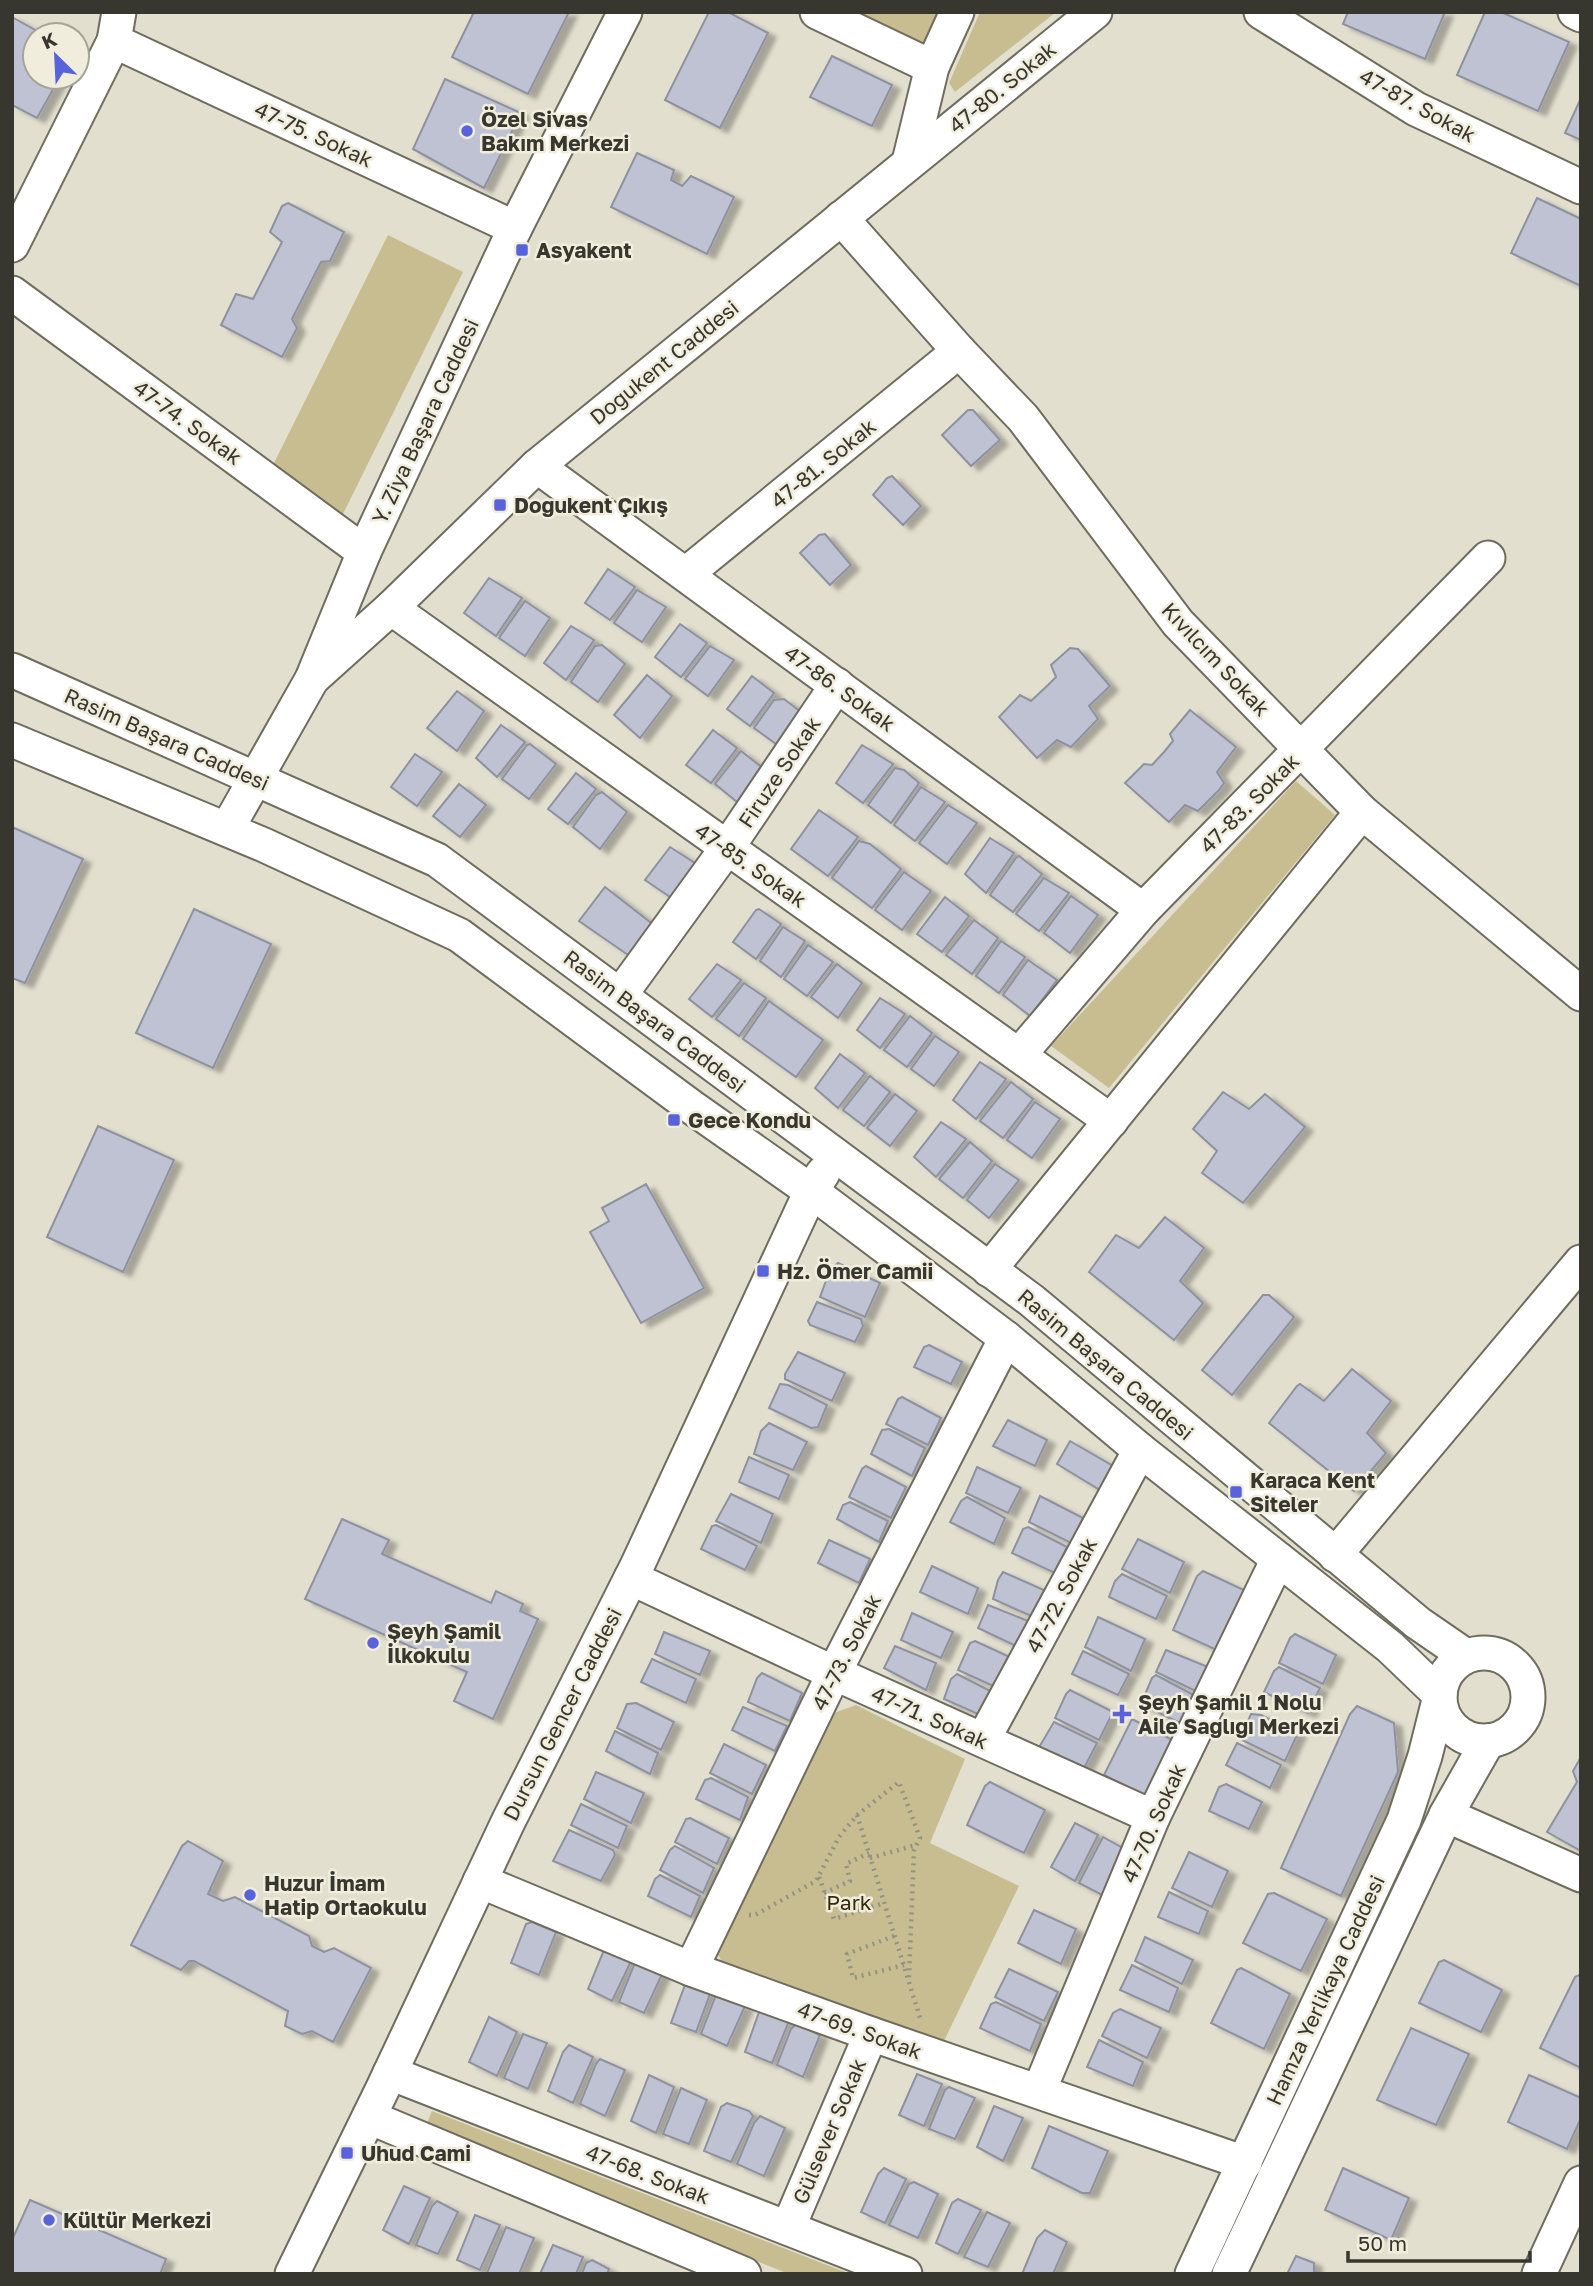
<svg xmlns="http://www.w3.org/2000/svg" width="1593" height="2286" viewBox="0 0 1593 2286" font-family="'Golos Text',sans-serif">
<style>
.green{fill:#c8bd90}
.building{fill:#bfc2d2;stroke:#8d91a0;stroke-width:2;filter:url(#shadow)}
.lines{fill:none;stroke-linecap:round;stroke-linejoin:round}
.minor-casing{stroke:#6f6c5d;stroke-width:37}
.path{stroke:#949185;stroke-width:4.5;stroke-dasharray:2 5;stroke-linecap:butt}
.minor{stroke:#fff;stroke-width:33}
.poi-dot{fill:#5863db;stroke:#f1eddc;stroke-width:2.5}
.labels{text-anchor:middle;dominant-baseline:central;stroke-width:5;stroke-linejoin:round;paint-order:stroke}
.street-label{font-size:21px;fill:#37362f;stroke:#f1eddc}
.poi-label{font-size:21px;font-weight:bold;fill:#37362f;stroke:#f1eddc;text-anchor:start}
.park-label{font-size:21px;fill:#332b0c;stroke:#f1eddc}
</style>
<defs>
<filter id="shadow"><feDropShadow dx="8" dy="4.5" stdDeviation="2" flood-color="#0004"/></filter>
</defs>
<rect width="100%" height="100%" fill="#e3dfcf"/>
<g class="green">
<path d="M855,12H943L924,48Z"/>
<path d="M980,12H1056L955,92L949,83Z"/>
<path d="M388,235L463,272L340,520L272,467Z"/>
<path d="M1296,781L1335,815L1109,1088L1051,1046Z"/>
<path d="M856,1705L965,1759L930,1843L1019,1886L943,2043L723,1964L714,1947L834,1713Z"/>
<path d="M432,2111L850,2274H789L425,2128Z"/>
</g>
<g class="building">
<path d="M474,12H569L528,94L452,57Z"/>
<path d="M709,12H728L768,33L720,128L665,100Z"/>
<path d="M1348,12H1445L1425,59L1343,24Z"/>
<path d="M1485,12H1501L1569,42L1538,111L1457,75Z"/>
<path d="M12,17L44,35H35V77H60L37,118L12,105Z"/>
<path d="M832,56L892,85L872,126L810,97Z"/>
<path d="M445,79L521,113L484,188L413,149Z"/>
<path d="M1581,98V140L1565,133Z"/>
<path d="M637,153L674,170L671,180L682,186L691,176L734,197L707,254L611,207Z"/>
<path d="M1537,198L1581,219V286L1511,253Z"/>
<path d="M288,203L344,232L330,261L321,262L292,319L297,328L282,357L221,325L236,294L253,299L282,242L270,232L282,206Z"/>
<path d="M968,410H973L1000,440L971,466L942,435Z"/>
<path d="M892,476L921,506L903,525L873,495L887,478Z"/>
<path d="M825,534L851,565L830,585L800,553L819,535Z"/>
<path d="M608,569L635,587L610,620L585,603Z"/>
<path d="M489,578L522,598L496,636L464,613Z"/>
<path d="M637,590L666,607L642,642L614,623Z"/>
<path d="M525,601L550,618L525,656L499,638Z"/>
<path d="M680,624L707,643L681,677L655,657Z"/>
<path d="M571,626L594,640L566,680L544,663Z"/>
<path d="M602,645L625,664L598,702L571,682L595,646Z"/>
<path d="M710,646L734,660L708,696L685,679Z"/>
<path d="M1070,648L1078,649L1110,686L1089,706L1098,719L1071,747L1057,740L1037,758L999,717L1020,695L1031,701L1048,685L1056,677L1051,665Z"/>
<path d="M647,675L672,696L640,738L614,715Z"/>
<path d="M752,676L774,693L750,726L727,709Z"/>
<path d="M457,691L484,711L457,751L427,728Z"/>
<path d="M784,699L806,716L783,749L754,728L774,700Z"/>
<path d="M1190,710L1236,747L1217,772L1224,783L1219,790L1198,811L1185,805L1169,822L1125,783L1144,764L1152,765L1164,752L1173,741L1170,734Z"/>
<path d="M501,725L525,742L497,777L476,758Z"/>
<path d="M713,730L737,748L711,783L686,765Z"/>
<path d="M530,744L556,764L529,799L502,779L527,745Z"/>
<path d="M862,745L893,764L863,803L836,783Z"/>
<path d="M741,751L768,772L742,806L715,784Z"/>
<path d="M415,754L442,772L417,806L391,787Z"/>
<path d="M895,768L904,770L919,783L891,823L868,805Z"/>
<path d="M576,773L596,789L568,824L548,809Z"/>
<path d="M459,784L486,805L460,837L433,816Z"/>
<path d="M921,787L945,802L915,841L894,825Z"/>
<path d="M602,792L627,812L600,849L573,827L596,795Z"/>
<path d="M948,805L977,823L947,864L919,843Z"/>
<path d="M819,810L858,837L828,876L791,849Z"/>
<path d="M12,827L83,859L25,983L12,978Z"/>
<path d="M990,838L1014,853L986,893L965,874Z"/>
<path d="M859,841L870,844L901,869L872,908L832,878Z"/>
<path d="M670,847L698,865L673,899L645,880Z"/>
<path d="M1019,856L1042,874L1013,912L990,895L1016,858Z"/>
<path d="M904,872L931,891L902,930L875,910Z"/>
<path d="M1044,878L1069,893L1039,931L1016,914Z"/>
<path d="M605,887L655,926L631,957L579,921Z"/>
<path d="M1071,896L1098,915L1070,953L1044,933Z"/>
<path d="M945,897L969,916L942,952L917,934Z"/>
<path d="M194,909L271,944L213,1068L136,1033Z"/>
<path d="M759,909L781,924L756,959L733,942L756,910Z"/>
<path d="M974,920L998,938L972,974L946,955Z"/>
<path d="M783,927L805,941L781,977L760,961Z"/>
<path d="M1001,941L1025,957L999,993L976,976Z"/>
<path d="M808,945L833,962L807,996L784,979Z"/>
<path d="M1028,960L1057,980L1030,1016L1003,995Z"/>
<path d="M717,964L741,980L712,1017L689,999Z"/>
<path d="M837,964L862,983L838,1018L811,997Z"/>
<path d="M744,983L766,998L739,1036L716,1019Z"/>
<path d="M880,998L905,1014L880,1048L857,1030Z"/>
<path d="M769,1001L823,1040L796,1077L743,1039Z"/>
<path d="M910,1016L932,1033L907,1067L884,1050Z"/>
<path d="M935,1036L959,1052L934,1086L911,1069Z"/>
<path d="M840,1054L865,1073L838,1108L815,1088Z"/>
<path d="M980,1062L1006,1079L976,1119L953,1100Z"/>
<path d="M870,1076L890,1092L864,1126L843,1110Z"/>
<path d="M1011,1082L1033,1099L1003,1138L980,1121Z"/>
<path d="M1223,1092L1249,1109L1265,1094L1305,1127L1243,1203L1202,1173L1217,1151L1193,1129Z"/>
<path d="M895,1094L917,1111L890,1146L867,1128Z"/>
<path d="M1035,1102L1060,1119L1032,1158L1007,1140Z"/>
<path d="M941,1122L966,1139L936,1177L914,1157Z"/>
<path d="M98,1126L174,1160L123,1272L47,1237Z"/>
<path d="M970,1142L992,1161L963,1198L939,1179Z"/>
<path d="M995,1164L1019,1180L989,1218L967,1200Z"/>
<path d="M646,1184L704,1288L641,1323L590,1232L609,1221L602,1208Z"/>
<path d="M1165,1217L1204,1248L1180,1281L1203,1303L1174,1340L1089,1272L1116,1235L1139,1248Z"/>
<path d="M838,1263L880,1283L865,1317L820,1297L830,1270Z"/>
<path d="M1263,1295H1269L1294,1317L1232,1395L1202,1370Z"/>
<path d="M817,1302L861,1319L863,1326L855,1342L810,1325L808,1321Z"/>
<path d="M929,1345L962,1362L951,1384L914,1367L924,1347Z"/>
<path d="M798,1352L845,1373L832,1401L785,1379V1374Z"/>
<path d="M1352,1369L1391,1401L1367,1433L1386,1453L1354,1491L1269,1423L1297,1386L1300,1384L1324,1401Z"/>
<path d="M780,1384L788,1385L827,1405L818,1427L811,1428L769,1408Z"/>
<path d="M902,1397L941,1418L928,1445L886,1424L898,1399Z"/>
<path d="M1008,1420L1047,1440L1035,1466L993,1446Z"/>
<path d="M769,1423L807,1442L793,1470L754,1454L761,1431Z"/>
<path d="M889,1429L925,1448L912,1476L871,1454L882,1430Z"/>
<path d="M1070,1441L1113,1466L1100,1490L1057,1464Z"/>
<path d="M749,1457L789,1475L779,1499L739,1482Z"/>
<path d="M866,1466L906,1487L891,1518L849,1497L862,1469Z"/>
<path d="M977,1467L1021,1488L1008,1513L966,1493Z"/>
<path d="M731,1494L773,1514L761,1543L716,1521Z"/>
<path d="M1040,1496L1083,1518L1071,1543L1029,1522Z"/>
<path d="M967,1497L1005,1518L994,1544L950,1522L961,1501Z"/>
<path d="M850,1502L888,1521L879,1542L837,1519L843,1505Z"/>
<path d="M342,1519L389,1540L382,1554L491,1603L496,1591L523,1604L520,1611L538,1619L493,1719L454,1701L467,1672L305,1599Z"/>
<path d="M716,1525L757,1546L745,1570L701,1549L712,1526Z"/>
<path d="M1028,1527L1067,1547L1055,1573L1012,1553L1023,1529Z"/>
<path d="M1138,1539L1184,1562L1170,1593L1122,1569Z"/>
<path d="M829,1540L870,1559L859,1583L818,1563Z"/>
<path d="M932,1566L978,1588L968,1614L920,1592Z"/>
<path d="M1203,1571L1248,1592L1221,1652L1173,1630L1197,1576Z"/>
<path d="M1003,1572L1046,1591L1036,1618L993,1599L998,1580Z"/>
<path d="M1122,1574L1167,1596L1156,1619L1109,1597L1115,1581Z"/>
<path d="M988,1605L1033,1623L1016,1646L978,1628Z"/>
<path d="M912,1613L953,1632L941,1658L901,1640Z"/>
<path d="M1098,1617L1145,1639L1131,1671L1085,1647Z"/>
<path d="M664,1632L710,1651L700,1675L655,1654Z"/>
<path d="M1295,1634L1336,1655L1323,1684L1279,1663L1290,1638Z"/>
<path d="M975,1641L1016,1660L1000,1689L958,1670L970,1643Z"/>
<path d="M895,1646L936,1663L926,1690L884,1668Z"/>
<path d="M1166,1650L1213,1669L1202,1694L1156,1672Z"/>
<path d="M1083,1651L1129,1674L1118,1695L1072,1674Z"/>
<path d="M652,1659L696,1679L686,1703L641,1682Z"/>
<path d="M1279,1667L1320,1688L1308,1713L1264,1692L1274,1671Z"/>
<path d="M762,1673L802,1693L790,1721L748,1702L757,1678Z"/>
<path d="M957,1674L996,1694L987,1718L944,1699L951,1679Z"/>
<path d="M1156,1675L1199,1698L1186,1726L1141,1704L1152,1678Z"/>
<path d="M1070,1690L1113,1712L1099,1740L1055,1718L1066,1694Z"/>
<path d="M636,1703L674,1722L661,1750L617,1728L627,1704Z"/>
<path d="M1357,1706L1394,1723L1398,1772L1341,1896L1281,1868L1350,1714Z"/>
<path d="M743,1707L787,1726L775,1751L732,1730Z"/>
<path d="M1251,1714L1261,1715L1298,1733L1285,1761L1240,1739Z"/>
<path d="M1132,1719L1176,1742L1150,1798L1104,1775Z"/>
<path d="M1054,1722L1097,1743L1083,1770L1038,1749Z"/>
<path d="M615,1731L658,1753L650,1774L606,1751Z"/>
<path d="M1237,1743L1281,1765L1270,1788L1226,1765Z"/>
<path d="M724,1744L766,1765L752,1794L710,1773Z"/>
<path d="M1581,1757V1851L1547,1832L1577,1782L1573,1771Z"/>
<path d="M596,1772L644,1793L631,1823L584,1799Z"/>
<path d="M711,1778L748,1797L740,1820L696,1799L705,1780Z"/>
<path d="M990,1782L1045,1810L1024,1853L967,1825L985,1786Z"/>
<path d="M1226,1784L1262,1802L1249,1829L1209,1811L1219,1787Z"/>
<path d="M581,1804L627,1826L618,1848L571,1825Z"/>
<path d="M690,1818L729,1838L717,1864L675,1842L686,1819Z"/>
<path d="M1075,1823L1098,1835L1075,1881L1051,1867Z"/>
<path d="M569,1830L613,1850L615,1855L601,1881L553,1861Z"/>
<path d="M1103,1837L1130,1852L1106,1897L1079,1883Z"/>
<path d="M188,1841L223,1861L208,1894L223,1901L235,1897L309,1936L312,1946L324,1952L334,1948L371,1968L333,2042L312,2031L302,2034L285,2026L288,2011L194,1961H189L181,1970L131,1945L182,1846Z"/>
<path d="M675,1846L714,1868L703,1893L660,1870L670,1850Z"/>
<path d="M1189,1852L1228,1871L1212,1907L1172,1888Z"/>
<path d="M660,1875L700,1896L691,1917L648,1896L655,1879Z"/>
<path d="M1169,1892L1208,1911L1199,1934L1158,1917Z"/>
<path d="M1274,1893L1327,1919L1301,1971L1243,1943L1268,1894Z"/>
<path d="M1034,1910L1076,1929L1061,1964L1018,1943Z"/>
<path d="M532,1922L556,1932L539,1975L511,1963L526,1924Z"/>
<path d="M1145,1937L1193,1960L1182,1984L1135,1961Z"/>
<path d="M604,1950L632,1959L612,2001L588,1989Z"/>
<path d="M1444,1960L1502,1990L1481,2032L1419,2003L1439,1962Z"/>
<path d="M642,1962L663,1972L644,2013L619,2002L634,1965Z"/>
<path d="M1132,1965L1178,1988L1169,2012L1120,1990Z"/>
<path d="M1241,1968L1290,1994L1264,2049L1211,2023L1237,1970Z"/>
<path d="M1009,1969L1058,1992L1044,2021L995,1997Z"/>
<path d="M1579,1975L1581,1976V2068L1540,2048L1575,1977Z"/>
<path d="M686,1982L711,1991L696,2032L671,2023Z"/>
<path d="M716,1995L745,2006L727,2046L701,2034Z"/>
<path d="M996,2002L1041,2024L1030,2051L980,2028L991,2004Z"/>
<path d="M1120,2009L1161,2028L1147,2058L1102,2036L1113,2013Z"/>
<path d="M759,2012L789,2021L772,2063L745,2052Z"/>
<path d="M489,2017L517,2032L497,2076L469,2062Z"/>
<path d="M796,2024L820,2035L803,2077L777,2065L791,2029Z"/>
<path d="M1411,2028L1469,2054L1436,2125L1377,2100Z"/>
<path d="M523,2034L547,2043L528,2089L504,2078Z"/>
<path d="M1099,2040L1143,2062L1133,2086L1087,2067Z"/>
<path d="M569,2045L593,2057L573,2103L548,2091L563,2052Z"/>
<path d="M600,2059L625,2070L605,2116L580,2104L596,2064Z"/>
<path d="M917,2074L942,2084L924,2126L899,2115Z"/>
<path d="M649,2075L674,2087L656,2133L631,2121Z"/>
<path d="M1529,2075L1581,2098V2118L1567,2149L1508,2122Z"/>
<path d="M949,2087L975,2098L955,2139L929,2129L945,2090Z"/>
<path d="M681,2088L707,2100L689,2144L663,2134Z"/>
<path d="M727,2103L749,2111L753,2116L731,2162L704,2151L721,2107Z"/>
<path d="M994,2106L1023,2118L1003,2161L977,2147Z"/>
<path d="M760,2116L785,2128L764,2176L737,2164L754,2123Z"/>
<path d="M1049,2126L1108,2151L1090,2193H1082L1032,2168Z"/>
<path d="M884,2168L906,2179L885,2223L861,2212L878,2174Z"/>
<path d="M1343,2168L1409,2198L1391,2240L1325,2210Z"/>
<path d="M914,2182L938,2194L918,2238L889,2225L909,2184Z"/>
<path d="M404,2186L430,2198L409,2244L383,2230Z"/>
<path d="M958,2199L981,2210L958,2254L936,2243L952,2203Z"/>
<path d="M30,2200L166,2259L160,2274H12V2240Z"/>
<path d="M437,2201L458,2212L438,2254L416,2245L432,2206Z"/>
<path d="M987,2212L1010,2223L988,2267L964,2257Z"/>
<path d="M475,2215L500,2225L480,2270L457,2260Z"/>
<path d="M506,2227L534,2238L519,2274L487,2273Z"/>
<path d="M1045,2230L1067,2242L1053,2274H1022L1037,2238Z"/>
<path d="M553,2245L583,2257L576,2274H540Z"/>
<path d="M1296,2256L1314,2263V2271L1318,2274H1287Z"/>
<path d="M592,2260L609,2269L607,2274H582L586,2263Z"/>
</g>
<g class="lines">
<g class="minor-casing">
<g id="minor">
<path d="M817,12L932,67"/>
<path d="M1261,12L1416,109L1581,187"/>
<path d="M1575,12L1581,15"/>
<path d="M114,41L515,228"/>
<path d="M909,162L932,67L957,12"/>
<path d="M841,218L959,351L1023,418L1178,623L1362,812L1581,994"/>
<path d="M12,245L114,41L119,12"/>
<path d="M12,293L364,552"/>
<path d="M537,466L1143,910"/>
<path d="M686,574L959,351"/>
<path d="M391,608L1111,1121"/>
<path d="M12,670L437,860L1031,1300L1418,1623L1466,1656"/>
<path d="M312,679L391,608L537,466L1095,12"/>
<path d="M12,740L264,845L459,935L693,1108L811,1191L1006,1338L1140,1450L1390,1647L1440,1695"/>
<path d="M227,829L312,679L364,552L515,228L625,12"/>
<path d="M621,994L727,848L837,685"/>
<path d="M1019,1055L1143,910L1488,558"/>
<path d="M989,1270L1362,812"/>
<path d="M1335,1555L1581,1262"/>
<path d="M631,1578L834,1673L1153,1817"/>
<circle cx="1484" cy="1697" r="44"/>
<path d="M983,1740L1140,1450"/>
<path d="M1446,1815L1581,1875"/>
<path d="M480,1881L691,1969L871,2034L1245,2163"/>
<path d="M691,1969L834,1673L1006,1338"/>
<path d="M390,2073L905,2274"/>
<path d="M1039,2091L1153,1817L1278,1559"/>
<path d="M369,2117L744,2274"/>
<path d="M788,2228L871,2034"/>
<path d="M292,2274L383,2088L508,1822L637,1566L811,1191L823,1173"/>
<path d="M1192,2274L1404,1820L1425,1756L1439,1700"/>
<path d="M1229,2274L1446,1815L1488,1741"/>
<path d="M1539,2274L1581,2183"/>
</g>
</g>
<g class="path">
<path d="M857,1815L899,1782L920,1838L914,1850L909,1978"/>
<path d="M870,1858L916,1845"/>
<path d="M819,1877L834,1919L884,1903"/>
<path d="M824,1893L850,1881L846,1864L869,1853"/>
<path d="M749,1915H755L816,1881L839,1837L857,1815L921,2021"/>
<path d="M894,1936L847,1954L853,1978L904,1965"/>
</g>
<use href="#minor" class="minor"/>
</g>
<g class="poi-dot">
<circle cx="467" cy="131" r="7"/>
<rect x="515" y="243" width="14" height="14" rx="3.5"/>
<rect x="493" y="498" width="14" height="14" rx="3.5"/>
<rect x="667" y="1113" width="14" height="14" rx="3.5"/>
<rect x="756" y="1264" width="14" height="14" rx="3.5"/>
<rect x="1229" y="1485" width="14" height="14" rx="3.5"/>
<circle cx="373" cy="1643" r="7"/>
<path d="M1118.5 1703.5h7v7h7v7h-7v7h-7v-7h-7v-7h7z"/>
<circle cx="250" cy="1895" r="7"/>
<rect x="340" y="2146" width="14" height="14" rx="3.5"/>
<circle cx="49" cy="2220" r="7"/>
</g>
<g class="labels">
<g class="street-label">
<text transform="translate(1002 87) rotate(-39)">47-80. Sokak</text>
<text transform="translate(1418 105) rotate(29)">47-87. Sokak</text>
<text transform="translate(314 134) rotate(25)">47-75. Sokak</text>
<text transform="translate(664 362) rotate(-39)">Doğukent Caddesi</text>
<text transform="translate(425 421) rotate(-65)">Y. Ziya Başara Caddesi</text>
<text transform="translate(188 422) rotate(36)">47-74. Sokak</text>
<text transform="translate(823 463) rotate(-39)">47-81. Sokak</text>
<text transform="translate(1216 659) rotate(47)">Kıvılcım Sokak</text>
<text transform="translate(840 688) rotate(36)">47-86. Sokak</text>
<text transform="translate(167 739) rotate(24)">Rasim Başara Caddesi</text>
<text transform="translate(779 772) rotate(-56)">Firuze Sokak</text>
<text transform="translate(1249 803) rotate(-45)">47-83. Sokak</text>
<text transform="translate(751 865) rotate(35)">47-85. Sokak</text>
<text transform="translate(655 1021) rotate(37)">Rasim Başara Caddesi</text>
<text transform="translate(1106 1364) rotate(40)">Rasim Başara Caddesi</text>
<text transform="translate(1061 1595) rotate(-62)">47-72. Sokak</text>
<text transform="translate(846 1652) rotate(-63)">47-73. Sokak</text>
<text transform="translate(562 1714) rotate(-63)">Dursun Gencer Caddesi</text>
<text transform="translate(930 1717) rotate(24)">47-71. Sokak</text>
<text transform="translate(1153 1823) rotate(-66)">47-70. Sokak</text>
<text transform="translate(1325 1990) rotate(-65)">Hamza Yerlikaya Caddesi</text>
<text transform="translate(860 2030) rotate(20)">47-69. Sokak</text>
<text transform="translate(829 2131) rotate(-67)">Gülsever Sokak</text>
<text transform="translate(648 2174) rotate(21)">47-68. Sokak</text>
</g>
<g class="poi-label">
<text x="481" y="119">Özel Sivas<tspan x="481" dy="24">Bakım Merkezi</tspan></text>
<text x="536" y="250">Asyakent</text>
<text x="514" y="505">Doğukent Çıkış</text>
<text x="688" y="1120">Gece Kondu</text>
<text x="777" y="1271">Hz. Ömer Camii</text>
<text x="1250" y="1480">Karaca Kent<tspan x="1250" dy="24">Siteler</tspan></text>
<text x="387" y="1631">Şeyh Şamil<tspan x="387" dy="24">İlkokulu</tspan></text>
<text x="1138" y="1702">Şeyh Şamil 1 Nolu<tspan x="1138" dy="24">Aile Sağlığı Merkezi</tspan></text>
<text x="264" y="1883">Huzur İmam<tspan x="264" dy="24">Hatip Ortaokulu</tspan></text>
<text x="361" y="2153">Uhud Cami</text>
<text x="63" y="2220">Kültür Merkezi</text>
</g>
<g class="park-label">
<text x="849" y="1902">Park</text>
</g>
</g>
<rect width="1593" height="2286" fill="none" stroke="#37362f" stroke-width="28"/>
<g transform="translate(56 56) rotate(336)"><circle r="33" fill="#f1eddc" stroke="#a7a497" stroke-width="2"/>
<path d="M0-5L12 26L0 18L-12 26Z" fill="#5863db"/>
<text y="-10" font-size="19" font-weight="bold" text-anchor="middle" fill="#37362f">K</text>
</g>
<path d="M1348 2251v10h182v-10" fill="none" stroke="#37362f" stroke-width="3.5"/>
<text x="1358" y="2251" font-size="21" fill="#37362f" stroke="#f1eddc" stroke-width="5" paint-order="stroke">50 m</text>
</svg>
